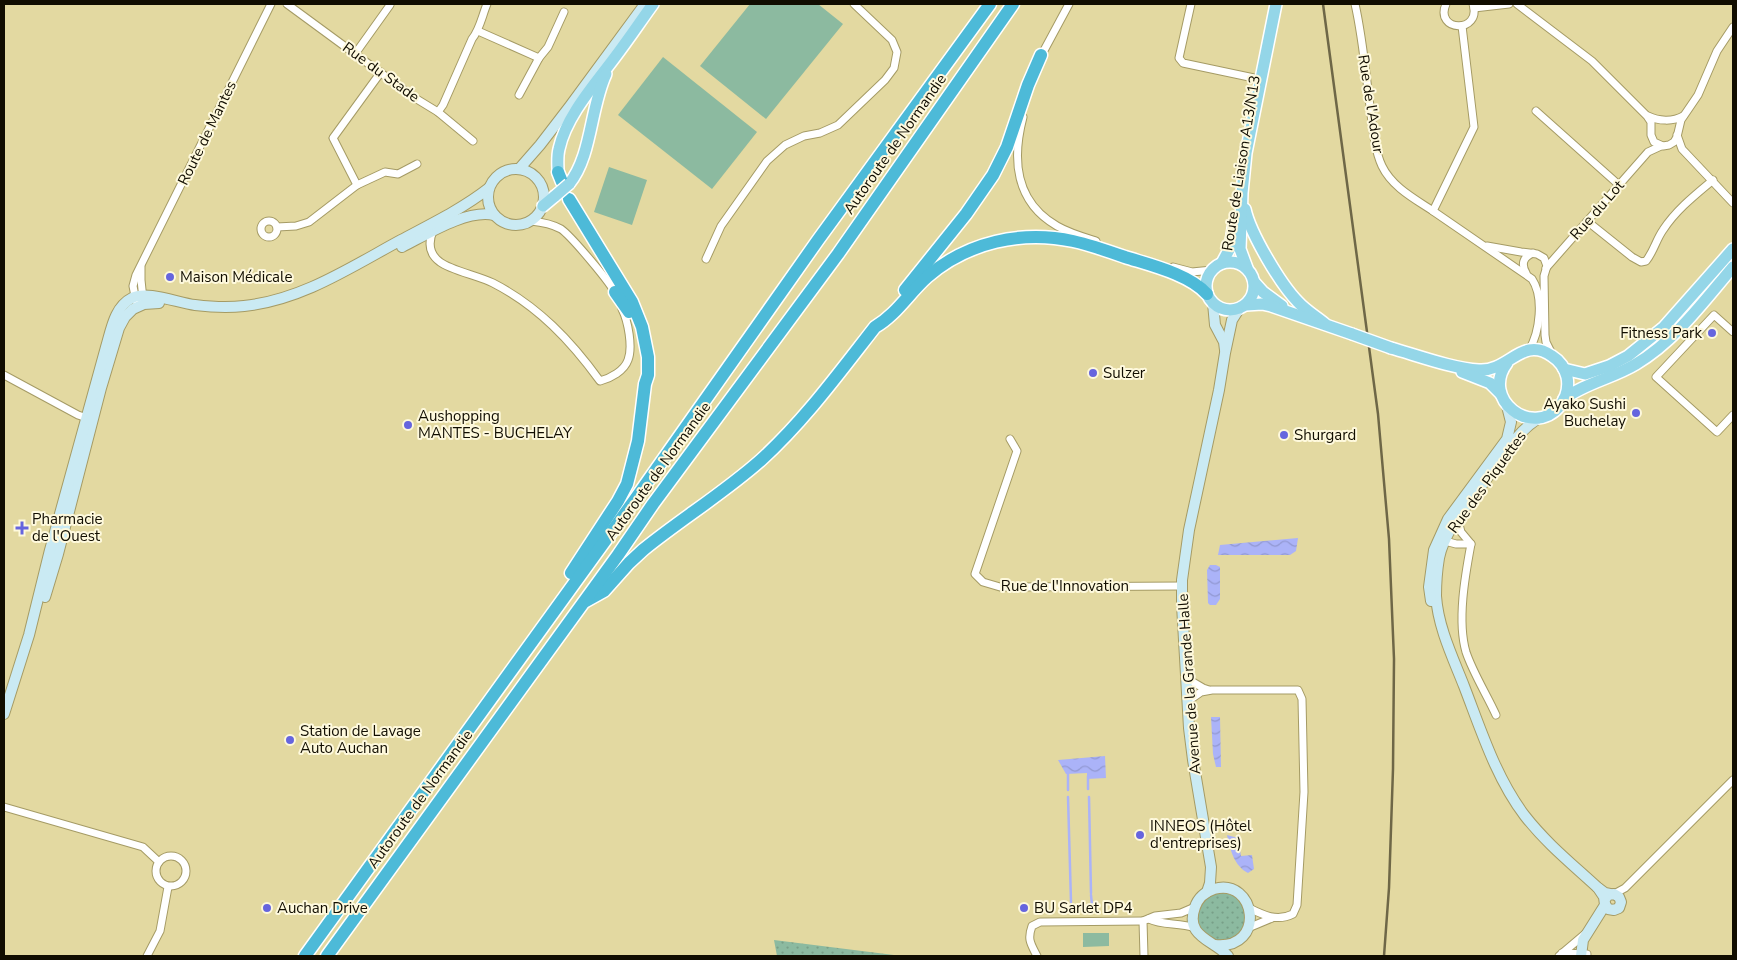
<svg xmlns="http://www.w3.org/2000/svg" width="1737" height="960" viewBox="0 0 1737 960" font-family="'Nunito Sans',sans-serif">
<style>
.grass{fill:url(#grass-dots)}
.green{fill:#8cbaa0}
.water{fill:url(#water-waves)}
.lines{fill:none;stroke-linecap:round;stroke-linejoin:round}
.stream{stroke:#abb3f8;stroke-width:2.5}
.street-casing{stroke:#a59b65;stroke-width:9}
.secondary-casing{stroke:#a59b65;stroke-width:12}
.primary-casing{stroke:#fff;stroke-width:14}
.highway-casing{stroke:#fff;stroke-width:15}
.street{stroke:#fff;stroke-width:7}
.secondary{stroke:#caeaf3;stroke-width:10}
.primary{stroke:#94d6e8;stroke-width:11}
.highway{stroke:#4dbad8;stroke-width:12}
.rail{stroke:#6e6747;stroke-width:2.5}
.primary-bridge-casing{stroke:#fff;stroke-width:14;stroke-linecap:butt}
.primary-bridge{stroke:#94d6e8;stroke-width:11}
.poi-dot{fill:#6665de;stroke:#fef9dd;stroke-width:2}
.labels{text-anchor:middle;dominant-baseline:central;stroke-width:4;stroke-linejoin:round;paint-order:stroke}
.street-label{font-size:15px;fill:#110d00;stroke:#fef9dd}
.poi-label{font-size:15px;fill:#110d00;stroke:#fef9dd;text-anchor:start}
</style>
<defs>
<pattern id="grass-dots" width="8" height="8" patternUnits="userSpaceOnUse" patternTransform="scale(1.25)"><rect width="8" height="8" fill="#8cbaa0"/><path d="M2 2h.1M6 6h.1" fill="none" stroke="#789f88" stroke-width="1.8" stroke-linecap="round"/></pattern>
<pattern id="water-waves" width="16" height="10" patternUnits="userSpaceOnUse" patternTransform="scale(1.25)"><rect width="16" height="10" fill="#abb3f8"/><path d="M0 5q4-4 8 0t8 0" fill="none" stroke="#9299d3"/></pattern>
</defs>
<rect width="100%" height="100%" fill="#e3d9a1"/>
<g class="grass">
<circle cx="1222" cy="917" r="24"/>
<path d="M774,940L902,956H777Z"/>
</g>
<g class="green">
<path d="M750,4H818L843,24L766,119L700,66Z"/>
<path d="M663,57L757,132L712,189L618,115Z"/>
<path d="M609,167L647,180L632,225L594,212Z"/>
<path d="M1083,933H1109V946L1083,947Z"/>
</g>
<g class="water">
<path d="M1298,538L1296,551L1290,555H1218L1220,545Z"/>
<path d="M1210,565H1216L1220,567V599L1216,605H1210L1208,603L1207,570Z"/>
<path d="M1211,717H1220L1221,767H1216L1213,754Z"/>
<path d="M1105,756L1106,778L1087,779V773L1066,774L1058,760Z"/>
<path d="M1227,835L1238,838L1241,856L1252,855L1254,869L1248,873C1234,866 1230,849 1227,835Z"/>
</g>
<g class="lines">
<g class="stream">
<path d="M1068,772V790"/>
<path d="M1088,776V789"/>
<path d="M1068,797L1071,902"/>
<path d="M1089,797L1091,893"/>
<path d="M1091,895L1092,905"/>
</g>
<g class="street-casing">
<g id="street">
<path d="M287,4L415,98L438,112L473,141"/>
<path d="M1191,4L1179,58L1183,63L1254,78"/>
<path d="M1355,4C1363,39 1366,77 1371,114C1373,131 1375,151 1382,166C1392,187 1415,199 1433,211"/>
<path d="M1446,4C1434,32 1482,34 1473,4"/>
<path d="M1517,4L1592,61L1647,116L1651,122V135L1654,142L1663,146L1669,145L1674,142L1677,137L1681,120L1698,95L1717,51L1733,27"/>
<path d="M1474,8L1509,4"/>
<path d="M1462,26L1474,127L1433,211L1532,279C1544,297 1540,332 1529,350"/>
<path d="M478,31L539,58"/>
<path d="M355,54L390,5"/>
<path d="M1041,56L1069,4"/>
<path d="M519,95L539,58L548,47L564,12"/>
<path d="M1536,111L1619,185"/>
<path d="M438,112L443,105L472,39C480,29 482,16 487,4"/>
<path d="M1648,116C1658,121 1673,122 1683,116"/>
<path d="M1023,117C1012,159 1015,202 1057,226C1069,233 1083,237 1096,241"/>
<path d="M1677,135L1682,149L1733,203"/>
<path d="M357,185L385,172L398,174L417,164"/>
<path d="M531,221C541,222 552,224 561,229C571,236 612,284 616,295"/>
<path d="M1587,221L1632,257L1641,262L1646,261C1654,251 1656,240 1663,230C1676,210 1695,195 1713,180"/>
<circle cx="269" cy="229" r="8"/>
<path d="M277,227L296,226L309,222L357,185L333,138L381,72"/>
<path d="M433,231C428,243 429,254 440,262C450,270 479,276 493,283C538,306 571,341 600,381C611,378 624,371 628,360C633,347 628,321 622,309"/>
<path d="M1487,246L1521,252L1537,254L1544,258L1547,266L1544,276L1545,335L1546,342L1553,356"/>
<path d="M706,259L721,226L767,161L785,145L804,136L820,133L838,125L885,80L894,68L897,52L892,40L854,4"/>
<path d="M141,267V280L143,299"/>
<path d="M1173,267L1192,272L1212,270"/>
<path d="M1546,268L1648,152L1661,146"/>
<path d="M1526,273C1521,264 1523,257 1533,253"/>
<path d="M136,301L133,286L136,275L271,4"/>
<path d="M1733,332L1714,315L1656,377L1717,432L1733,415"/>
<path d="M4,375L78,415L90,419"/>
<path d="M1010,439L1017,451L975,574L983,582L1000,587L1182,586"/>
<path d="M1458,520L1461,532L1471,544C1465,576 1457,621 1466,652C1473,673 1487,695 1496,715"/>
<path d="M1444,538L1445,541L1456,544H1471"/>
<path d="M1186,678L1203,688L1209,690"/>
<path d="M1188,701L1201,692L1212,690H1298L1302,699L1304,792L1297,905L1293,914C1277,922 1263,915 1249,908"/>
<path d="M4,807L143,847L159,862"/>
<circle cx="171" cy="871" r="15"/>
<path d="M1614,894L1625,888L1733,780"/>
<path d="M1149,919C1163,926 1179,922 1195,928"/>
<path d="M1248,928L1272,918"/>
<path d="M1562,953L1587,954"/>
<path d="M147,956L160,931L168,887"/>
<path d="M1037,956C1031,944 1027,940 1032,926L1040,922L1143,921"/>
<path d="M1144,956L1143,921L1155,916L1181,913L1195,907"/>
<path d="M1559,956L1585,934"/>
</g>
</g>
<g class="secondary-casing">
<g id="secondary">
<circle cx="516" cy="197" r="28"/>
<path d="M519,169L540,145L570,106L645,4"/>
<path d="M402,247C426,235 466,209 494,215"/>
<path d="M1213,303L1215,325L1224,342L1225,350"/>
<path d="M1539,418C1515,433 1501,459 1485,481C1469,503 1444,531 1439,558C1437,570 1436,584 1436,596C1438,627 1453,658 1464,686C1481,730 1496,778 1525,816C1546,843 1572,864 1597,887L1605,893L1610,894"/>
<path d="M45,597L58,554L101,388L119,328L125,317L133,309L144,304L159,303"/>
<path d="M1431,601L1429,587L1434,550L1448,519L1507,439L1511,422L1507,406"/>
<path d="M4,714L29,635L50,550L106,347C111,331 114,307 132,298C147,290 178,303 195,305C211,307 228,308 244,306C302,300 351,267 401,240C431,224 462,209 489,188"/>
<path d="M1207,892L1210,883L1211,867L1193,760L1189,728L1182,605V580L1189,530L1219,390L1225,353L1232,320L1239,309"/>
<path d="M1605,904L1608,909L1614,910L1619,908L1621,902L1619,897L1614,894L1608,895L1606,898"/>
<path d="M1215,945C1267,950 1256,877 1214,889C1205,892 1198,898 1195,907C1184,937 1214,940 1228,956"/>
<path d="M1581,956L1583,940L1605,905L1604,897L1598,888"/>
</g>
</g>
<g class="primary-casing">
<g id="primary">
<path d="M558,172C558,164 557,157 559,149C566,116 595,84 615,57C628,40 640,22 653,4"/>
<path d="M569,184C592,156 590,108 606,74"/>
<path d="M543,206L555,196"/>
<path d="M1245,209C1250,233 1281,285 1298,302C1306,311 1317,317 1325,324"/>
<circle cx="1230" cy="286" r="24"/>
<path d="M1222,263L1230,248L1234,222"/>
<path d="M1247,268L1240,249L1242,193L1246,153L1276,4"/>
<path d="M1254,282L1263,292L1282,306"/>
<path d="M1246,305L1262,304L1271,306L1352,334"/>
<path d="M1391,348C1416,355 1454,369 1479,370C1509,372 1522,335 1552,356C1560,361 1565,369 1567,377C1569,387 1566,398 1560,406C1532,439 1480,399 1507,363"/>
<path d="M1564,369L1585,374L1609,366L1628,356L1664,327L1733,249"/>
<path d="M1462,372L1490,383L1500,393"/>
<path d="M1564,399C1585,383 1613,378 1636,364C1675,341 1704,301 1733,267"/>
</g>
</g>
<g class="highway-casing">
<g id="highway">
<path d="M558,172L562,182"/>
<path d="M569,199L632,302L642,327L648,357V375L645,384L638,441L627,484L618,501L571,573"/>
<path d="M905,290L966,214L993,175L1007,147L1028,85L1041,55"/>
<path d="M615,292L629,312"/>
<path d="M586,601L604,591L629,563L643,550C681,519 724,493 761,460C804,421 839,373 875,327C896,315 909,293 927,277C967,242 1022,230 1073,241C1091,245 1108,251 1125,257C1150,265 1189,274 1207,294"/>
<path d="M305,956L636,498L818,240L990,4"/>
<path d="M327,956L618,555L653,504L838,254L1013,4"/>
</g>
</g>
<use href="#street" class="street"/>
<use href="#secondary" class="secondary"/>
<use href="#primary" class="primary"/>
<use href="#highway" class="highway"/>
<path class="rail" d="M1323,4L1378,414L1389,539L1394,659L1393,769L1389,888L1384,956"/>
<g class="primary-bridge-casing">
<g id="primary-bridge">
<path d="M555,196L569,184"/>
<path d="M1352,334L1391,348"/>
</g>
</g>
<use href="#primary-bridge" class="primary-bridge"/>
</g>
<g class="poi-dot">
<circle cx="170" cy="277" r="5"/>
<circle cx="1712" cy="333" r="5"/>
<circle cx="1093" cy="373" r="5"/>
<circle cx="1636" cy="413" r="5"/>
<circle cx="408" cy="425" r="5"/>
<circle cx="1284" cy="435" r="5"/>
<path d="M19.5 520.5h5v5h5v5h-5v5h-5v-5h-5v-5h5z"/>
<circle cx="290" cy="740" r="5"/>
<circle cx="1140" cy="835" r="5"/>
<circle cx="267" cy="908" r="5"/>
<circle cx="1024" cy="908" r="5"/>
</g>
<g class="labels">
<g class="street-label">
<text transform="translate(381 72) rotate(36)">Rue du Stade</text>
<text transform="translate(1371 104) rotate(81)">Rue de l'Adour</text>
<text transform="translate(207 133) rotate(-64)">Route de Mantes</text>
<text transform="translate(895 144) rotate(-55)">Autoroute de Normandie</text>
<text transform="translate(1241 163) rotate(-81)">Route de Liaison A13/N13</text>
<text transform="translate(1597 210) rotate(-49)">Rue du Lot</text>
<text transform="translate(658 471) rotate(-54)">Autoroute de Normandie</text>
<text transform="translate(1487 482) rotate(-54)">Rue des Piquettes</text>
<text x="1065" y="586">Rue de l'Innovation</text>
<text transform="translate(1189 684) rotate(-94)">Avenue de la Grande Halle</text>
<text transform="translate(420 799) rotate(-54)">Autoroute de Normandie</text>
</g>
<g class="poi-label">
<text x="180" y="277">Maison Médicale</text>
<text x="1702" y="333" text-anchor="end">Fitness Park</text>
<text x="1103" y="373">Sulzer</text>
<text x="1626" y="404" text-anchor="end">Ayako Sushi<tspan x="1626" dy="17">Buchelay</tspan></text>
<text x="418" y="416">Aushopping<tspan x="418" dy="17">MANTES - BUCHELAY</tspan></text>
<text x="1294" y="435">Shurgard</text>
<text x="32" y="519">Pharmacie<tspan x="32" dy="17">de l'Ouest</tspan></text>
<text x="300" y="731">Station de Lavage<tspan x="300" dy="17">Auto Auchan</tspan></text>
<text x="1150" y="826">INNEOS (Hôtel<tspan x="1150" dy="17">d'entreprises)</tspan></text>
<text x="277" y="908">Auchan Drive</text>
<text x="1034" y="908">BU Sarlet DP4</text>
</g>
</g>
<rect width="1737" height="960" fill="none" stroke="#110d00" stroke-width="10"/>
</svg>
